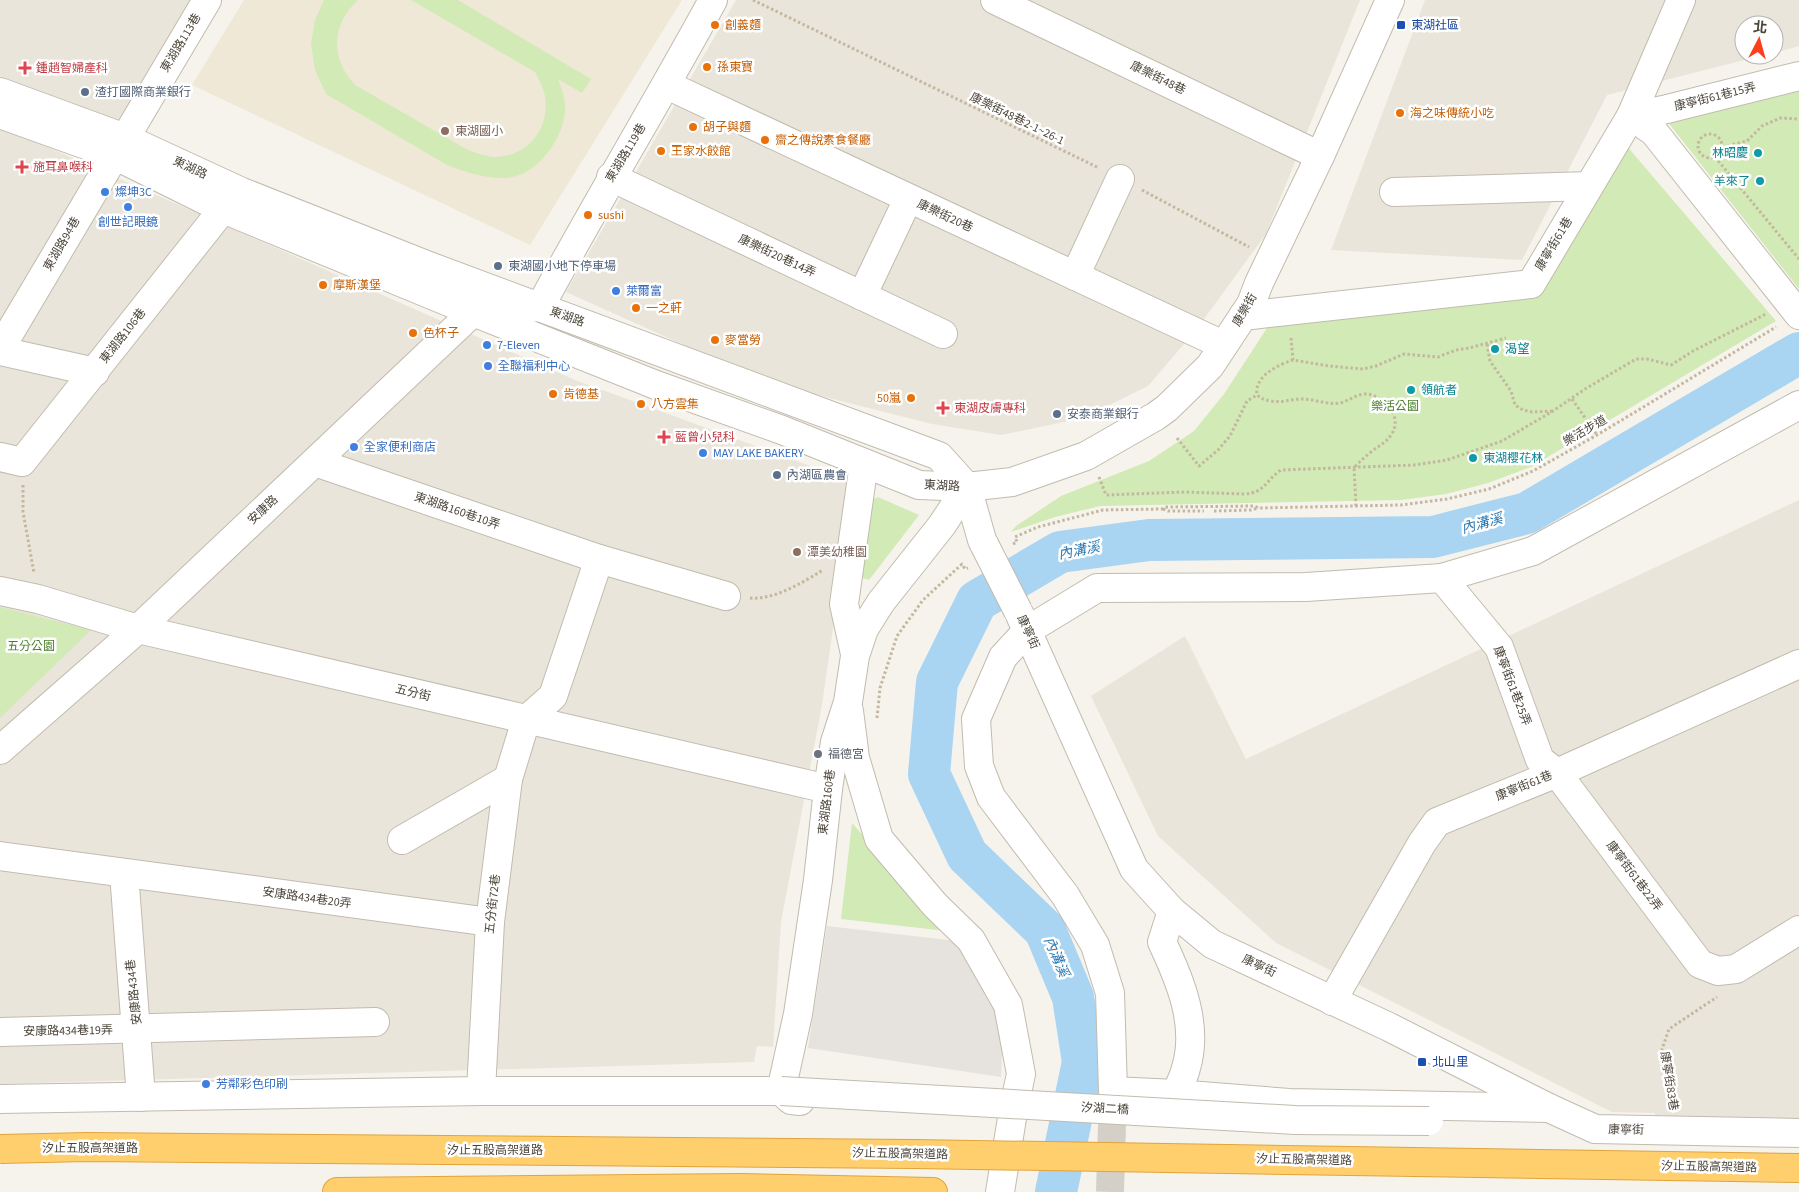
<svg xmlns="http://www.w3.org/2000/svg" width="1799" height="1192" viewBox="0 0 1799 1192" font-family="'Source Sans 3','Noto Sans TC',sans-serif">
<style>
.residential{fill:#eae5da}
.industrial{fill:#e6e2dd}
.education{fill:#efe8d6}
.green{fill:#d2eab5}
.lines{fill:none;stroke-linecap:round;stroke-linejoin:round}
.river{stroke:#a9d4f2;stroke-width:42}
.minor-tunnel{stroke:#d4d0c8;stroke-width:28;stroke-dasharray:28 14;stroke-linecap:butt}
.minor-casing{stroke:#c2bbae;stroke-width:30}
.highway-casing{stroke:#e0a43c;stroke-width:30}
.path{stroke:#c4b79f;stroke-width:3;stroke-dasharray:2.5 2.5;stroke-linecap:butt}
.minor{stroke:#fff;stroke-width:28}
.highway{stroke:#ffcf6e;stroke-width:28}
.minor-bridge-casing{stroke:#c2bbae;stroke-width:30;stroke-linecap:butt}
.highway-bridge-casing{stroke:#e0a43c;stroke-width:30;stroke-linecap:butt}
.minor-bridge{stroke:#fff;stroke-width:28}
.highway-bridge{stroke:#ffcf6e;stroke-width:28}
.food-dot{fill:#e8710a;stroke:#fff;stroke-width:2}
.transit-dot{fill:#1a4fb4;stroke:#fff;stroke-width:2}
.health-dot{fill:#e0444e;stroke:#fff;stroke-width:2}
.service-dot{fill:#5c6f8a;stroke:#fff;stroke-width:2}
.education-dot{fill:#8d6e63;stroke:#fff;stroke-width:2}
.culture-dot{fill:#0f9aa8;stroke:#fff;stroke-width:2}
.shop-dot{fill:#3f7fe0;stroke:#fff;stroke-width:2}
.worship-dot{fill:#6b7280;stroke:#fff;stroke-width:2}
.labels{text-anchor:middle;dominant-baseline:central;stroke-width:5;stroke-linejoin:round;paint-order:stroke}
.food-label{font-size:12px;fill:#c56008;stroke:#fff;text-anchor:start}
.transit-label{font-size:12px;fill:#164399;stroke:#fff;text-anchor:start}
.street-label{font-size:12px;fill:#4b4439;stroke:#fff}
.health-label{font-size:12px;fill:#be3a42;stroke:#fff;text-anchor:start}
.service-label{font-size:12px;fill:#4e5e75;stroke:#fff;text-anchor:start}
.education-label{font-size:12px;fill:#785e54;stroke:#fff;text-anchor:start}
.culture-label{font-size:12px;fill:#0d838f;stroke:#fff;text-anchor:start}
.shop-label{font-size:12px;fill:#366cbe;stroke:#fff;text-anchor:start}
.park-label{font-size:12px;fill:#4a7f2a;stroke:#fff}
.worship-label{font-size:12px;fill:#5b616d;stroke:#fff;text-anchor:start}
.water-label{font-size:14px;font-style:italic;fill:#2e7ab2;stroke:#fff}
</style>
<rect width="100%" height="100%" fill="#f6f3ec"/>
<g class="residential">
<path d="M0,0H198L117,127L0,76Z"/>
<path d="M736,0H1360L1266,234L1196,330L1148,386L1083,418L1001,435L932,424L766,382L566,292Z"/>
<path d="M1425,0H1799V46L1774,53V25H1744V55H1764L1607,95L1522,260L1331,250Z"/>
<path d="M0,126L575,380L854,482L822,705L781,922L773,1047L757,1046L754,1062L0,1084Z"/>
<path d="M1799,500V1121L1655,1118V1113L1612,1112L1276,943L1158,836L1091,696L1185,636L1246,759Z"/>
</g>
<path class="industrial" d="M827,926L957,941L993,999L1003,1031L1001,1077L808,1048Z"/>
<path class="education" d="M244,0H682L530,245L192,85Z"/>
<g class="green">
<path d="M324,0H358C331,25 330,58 355,85L468,150C477,153 486,157 495,157C527,157 550,129 545,97C544,88 539,80 535,72L411,0H458L591,79L582,93L558,79C562,90 566,100 565,112C562,141 537,175 507,178C487,179 465,172 447,165L326,94L315,70L311,44L315,20Z"/>
<path d="M1799,87V289L1667,121Z"/>
<path d="M1626,145L1776,321L1531,467L1488,483L1446,494L1401,500L1100,506L1055,517L1011,532L1016,526L1061,496L1149,461L1194,431L1224,394L1267,328L1540,293Z"/>
<path d="M878,497L919,515L869,580L859,577L867,502Z"/>
<path d="M0,607L91,630L0,718Z"/>
<path d="M852,823L946,931L841,919Z"/>
</g>
<g class="lines">
<path class="river" d="M1056,1192L1083,1062L1073,997L1045,930L967,855L929,774L937,682L977,601L1060,552L1149,540L1433,537L1527,513L1799,353"/>
<path class="minor-tunnel" d="M1110,1192L1113,1091"/>
<g class="minor-casing">
<g id="minor">
<path d="M995,0L1320,156"/>
<path d="M667,85L1223,345"/>
<path d="M0,92L125,138L242,192L429,266L939,456L967,487L982,540L985,546"/>
<path d="M0,114L114,155L223,209L473,312L656,385L782,430L919,485L967,487L1012,482L1086,456L1156,416L1167,408L1210,366L1251,304L1259,283L1320,156L1390,0"/>
<path d="M1631,116L1654,132L1799,315"/>
<path d="M1631,116L1663,110L1799,76"/>
<path d="M611,177L943,334"/>
<path d="M1394,192L1589,186"/>
<path d="M1075,276L1120,179"/>
<path d="M862,296L908,199"/>
<path d="M1243,316L1531,284L1631,116L1681,0"/>
<path d="M0,349L207,0"/>
<path d="M0,351L95,372"/>
<path d="M0,457L22,462L223,209"/>
<path d="M315,462L599,559L726,596"/>
<path d="M1442,578L1499,647L1540,760L1557,773L1700,964L1718,971L1736,969L1799,930"/>
<path d="M0,591L38,599L138,629L828,789"/>
<path d="M1020,615L1134,869L1172,911L1212,944L1389,1027L1549,1108L1595,1129L1799,1133"/>
<path d="M855,654L844,604L864,463"/>
<path d="M849,711L855,758L879,839L935,905L971,940L1008,1005L1021,1074L1013,1112L1000,1192"/>
<path d="M526,720L553,696L599,559"/>
<path d="M0,750L138,629L473,312L540,307C596,203 657,103 713,0"/>
<path d="M402,840L508,779"/>
<path d="M0,856L490,922"/>
<path d="M124,873L141,1097"/>
<path d="M1172,911L1162,942C1180,980 1199,1025 1186,1068C1184,1077 1179,1085 1176,1094"/>
<path d="M1332,1001L1422,843L1437,822L1557,773L1799,664"/>
<path d="M0,1032L375,1022"/>
<path d="M481,1091L490,922L508,779L526,720"/>
<path d="M781,1091L798,1014L818,880L828,789L835,742L848,702L855,656L864,629L881,602L942,525L967,487"/>
<path d="M0,1099L481,1091H781L791,1100L800,1101"/>
<path d="M1549,1108L1289,1103L1176,1094L1113,1091L1110,993L1095,945L1065,895L991,797L979,766L976,719L1003,657L1028,630L1097,588L1306,587L1442,578L1533,551L1799,405"/>
</g>
</g>
<g class="highway-casing">
<path id="highway" d="M337,1192L740,1188L933,1192"/>
</g>
<g class="path">
<path d="M753,0L1099,168"/>
<circle cx="1710" cy="146" r="12"/>
<path d="M1723,147L1747,141L1762,126L1780,118L1799,119"/>
<path d="M1715,157L1799,259"/>
<path d="M1142,190L1249,247"/>
<path d="M1291,338L1293,360L1329,366L1363,369L1376,366L1404,354L1438,357L1456,350L1469,348L1506,338"/>
<path d="M1487,344L1490,361L1511,391L1515,405L1523,410L1532,412L1553,411"/>
<path d="M1293,360C1278,365 1254,376 1257,395C1262,399 1265,400 1271,401C1282,403 1291,399 1302,399C1315,399 1327,405 1340,403C1349,401 1356,394 1366,394C1384,395 1404,417 1391,435C1386,443 1378,446 1371,452C1365,457 1359,462 1354,468L1356,506"/>
<path d="M1572,399L1597,435"/>
<path d="M1177,438L1199,466L1218,450L1230,436L1247,401L1257,395"/>
<path d="M1099,477L1106,495L1185,492L1244,494C1265,493 1265,481 1281,470L1414,465L1447,460L1502,441L1553,411L1585,389L1636,359H1647L1671,365L1693,351L1766,314"/>
<path d="M23,485V512L34,573"/>
<path d="M1163,509L1168,511H1204"/>
<path d="M1214,511L1251,510L1259,508"/>
<path d="M1013,544L1017,542L1015,537L1038,527L1103,510L1162,509L1167,507L1253,506L1260,508L1401,505L1447,499L1489,489L1533,471L1597,435L1776,327"/>
<path d="M750,598C775,600 803,582 823,570"/>
<path d="M877,718L880,688L897,636L923,600L962,564L965,569L968,568"/>
<path d="M1673,1105L1662,1049L1669,1029L1717,997"/>
</g>
<use href="#minor" class="minor"/>
<use href="#highway" class="highway"/>
<g class="minor-bridge-casing">
<g id="minor-bridge">
<path d="M985,546L1018,611"/>
<path d="M781,1091L1295,1120L1429,1121"/>
</g>
</g>
<g class="highway-bridge-casing">
<path id="highway-bridge" d="M0,1149L87,1147L914,1154L1799,1168"/>
</g>
<use href="#minor-bridge" class="minor-bridge"/>
<use href="#highway-bridge" class="highway-bridge"/>
</g>
<g class="food-dot">
<circle cx="715" cy="25" r="5"/>
<circle cx="707" cy="67" r="5"/>
<circle cx="1400" cy="113" r="5"/>
<circle cx="693" cy="127" r="5"/>
<circle cx="765" cy="140" r="5"/>
<circle cx="661" cy="151" r="5"/>
<circle cx="588" cy="215" r="5"/>
<circle cx="323" cy="285" r="5"/>
<circle cx="636" cy="308" r="5"/>
<circle cx="413" cy="333" r="5"/>
<circle cx="715" cy="340" r="5"/>
<circle cx="553" cy="394" r="5"/>
<circle cx="911" cy="398" r="5"/>
<circle cx="641" cy="404" r="5"/>
</g>
<g class="transit-dot">
<rect x="1396" y="20" width="10" height="10" rx="2.5"/>
<rect x="1417" y="1057" width="10" height="10" rx="2.5"/>
</g>
<g class="health-dot">
<path d="M22.5 60.5h5v5h5v5h-5v5h-5v-5h-5v-5h5z"/>
<path d="M19.5 159.5h5v5h5v5h-5v5h-5v-5h-5v-5h5z"/>
<path d="M940.5 400.5h5v5h5v5h-5v5h-5v-5h-5v-5h5z"/>
<path d="M661.5 429.5h5v5h5v5h-5v5h-5v-5h-5v-5h5z"/>
</g>
<g class="service-dot">
<circle cx="85" cy="92" r="5"/>
<circle cx="498" cy="266" r="5"/>
<circle cx="1057" cy="414" r="5"/>
<circle cx="777" cy="475" r="5"/>
</g>
<g class="education-dot">
<circle cx="445" cy="131" r="5"/>
<circle cx="797" cy="552" r="5"/>
</g>
<g class="culture-dot">
<circle cx="1758" cy="153" r="5"/>
<circle cx="1760" cy="181" r="5"/>
<circle cx="1495" cy="349" r="5"/>
<circle cx="1411" cy="390" r="5"/>
<circle cx="1473" cy="458" r="5"/>
</g>
<g class="shop-dot">
<circle cx="105" cy="192" r="5"/>
<circle cx="128" cy="207" r="5"/>
<circle cx="616" cy="291" r="5"/>
<circle cx="487" cy="345" r="5"/>
<circle cx="488" cy="366" r="5"/>
<circle cx="354" cy="447" r="5"/>
<circle cx="703" cy="453" r="5"/>
<circle cx="206" cy="1084" r="5"/>
</g>
<circle class="worship-dot" cx="818" cy="754" r="5"/>
<g class="labels">
<g class="food-label">
<text x="725" y="25">創義麵</text>
<text x="717" y="67">孫東寶</text>
<text x="1410" y="113">海之味傳統小吃</text>
<text x="703" y="127">胡子與麵</text>
<text x="775" y="140">齋之傳說素食餐廳</text>
<text x="671" y="151">王家水餃館</text>
<text x="598" y="215">sushi</text>
<text x="333" y="285">摩斯漢堡</text>
<text x="646" y="308">一之軒</text>
<text x="423" y="333">色杯子</text>
<text x="725" y="340">麥當勞</text>
<text x="563" y="394">肯德基</text>
<text x="901" y="398" text-anchor="end">50嵐</text>
<text x="651" y="404">八方雲集</text>
</g>
<g class="transit-label">
<text x="1411" y="25">東湖社區</text>
<text x="1432" y="1062">北山里</text>
</g>
<g class="street-label">
<text transform="translate(181 43) rotate(-59)">東湖路113巷</text>
<text transform="translate(1158 78) rotate(26)">康樂街48巷</text>
<text transform="translate(1715 97) rotate(-14)">康寧街61巷15弄</text>
<text transform="translate(1017 119) rotate(26)">康樂街48巷2-1~26-1</text>
<text transform="translate(626 153) rotate(-59)">東湖路119巷</text>
<text transform="translate(190 168) rotate(25)">東湖路</text>
<text transform="translate(945 216) rotate(25)">康樂街20巷</text>
<text transform="translate(62 244) rotate(-60)">東湖路94巷</text>
<text transform="translate(1554 244) rotate(-59)">康寧街61巷</text>
<text transform="translate(777 256) rotate(25)">康樂街20巷14弄</text>
<text transform="translate(1245 310) rotate(-60)">康樂街</text>
<text transform="translate(567 317) rotate(20)">東湖路</text>
<text transform="translate(123 336) rotate(-52)">東湖路106巷</text>
<text transform="translate(1585 431) rotate(-30)">樂活步道</text>
<text transform="translate(942 486) rotate(3)">東湖路</text>
<text transform="translate(263 510) rotate(-43)">安康路</text>
<text transform="translate(457 511) rotate(19)">東湖路160巷10弄</text>
<text transform="translate(1028 632) rotate(65)">康寧街</text>
<text transform="translate(1512 686) rotate(69)">康寧街61巷25弄</text>
<text transform="translate(413 693) rotate(13)">五分街</text>
<text transform="translate(1524 786) rotate(-22)">康寧街61巷</text>
<text transform="translate(827 802) rotate(-83)">東湖路160巷</text>
<text transform="translate(1634 876) rotate(53)">康寧街61巷22弄</text>
<text transform="translate(307 898) rotate(8)">安康路434巷20弄</text>
<text transform="translate(493 904) rotate(-84)">五分街72巷</text>
<text transform="translate(1259 966) rotate(25)">康寧街</text>
<text transform="translate(134 992) rotate(-96)">安康路434巷</text>
<text transform="translate(68 1031) rotate(-1)">安康路434巷19弄</text>
<text transform="translate(1669 1081) rotate(81)">康寧街83巷</text>
<text transform="translate(1105 1109) rotate(3)">汐湖二橋</text>
<text transform="translate(1626 1130) rotate(1)">康寧街</text>
<text x="90" y="1148">汐止五股高架道路</text>
<text x="495" y="1150">汐止五股高架道路</text>
<text transform="translate(900 1154) rotate(1)">汐止五股高架道路</text>
<text transform="translate(1304 1160) rotate(1)">汐止五股高架道路</text>
<text transform="translate(1709 1167) rotate(1)">汐止五股高架道路</text>
</g>
<g class="health-label">
<text x="36" y="68">鍾趙智婦產科</text>
<text x="33" y="167">施耳鼻喉科</text>
<text x="954" y="408">東湖皮膚專科</text>
<text x="675" y="437">藍曾小兒科</text>
</g>
<g class="service-label">
<text x="95" y="92">渣打國際商業銀行</text>
<text x="508" y="266">東湖國小地下停車場</text>
<text x="1067" y="414">安泰商業銀行</text>
<text x="787" y="475">內湖區農會</text>
</g>
<g class="education-label">
<text x="455" y="131">東湖國小</text>
<text x="807" y="552">潭美幼稚園</text>
</g>
<g class="culture-label">
<text x="1748" y="153" text-anchor="end">林昭慶</text>
<text x="1750" y="181" text-anchor="end">羊來了</text>
<text x="1505" y="349">渴望</text>
<text x="1421" y="390">領航者</text>
<text x="1483" y="458">東湖櫻花林</text>
</g>
<g class="shop-label">
<text x="115" y="192">燦坤3C</text>
<text x="128" y="222" text-anchor="middle">創世記眼鏡</text>
<text x="626" y="291">萊爾富</text>
<text x="497" y="345">7-Eleven</text>
<text x="498" y="366">全聯福利中心</text>
<text x="364" y="447">全家便利商店</text>
<text x="713" y="453">MAY LAKE BAKERY</text>
<text x="216" y="1084">芳鄰彩色印刷</text>
</g>
<g class="park-label">
<text x="1395" y="406">樂活公園</text>
<text x="31" y="646">五分公園</text>
</g>
<g class="worship-label">
<text x="828" y="754">福德宮</text>
</g>
<g class="water-label">
<text transform="translate(1482 524) rotate(-15)">內溝溪</text>
<text transform="translate(1079 551) rotate(-11)">內溝溪</text>
<text transform="translate(1056 957) rotate(67)">內溝溪</text>
</g>
</g>
<g transform="translate(1759 40) rotate(6)"><circle r="24" fill="#ffffff" stroke="#b7b4b0"/>
<path d="M0-4L9 19L0 12L-9 19Z" fill="#fc3f1d"/>
<text y="-8" font-size="14" font-weight="bold" text-anchor="middle" fill="#4b4439">北</text>
</g>
</svg>
